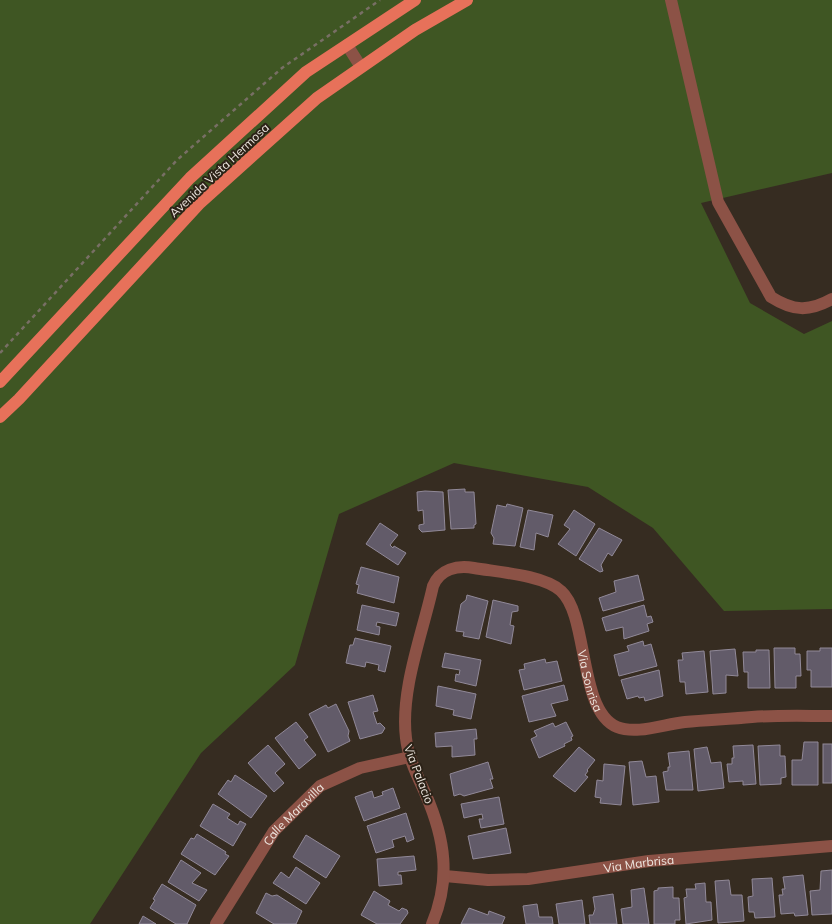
<svg xmlns="http://www.w3.org/2000/svg" width="832" height="924" viewBox="0 0 832 924" font-family="Mulish,sans-serif">
<style>
.green{fill:#3f5623}
.building{fill:#625b69;stroke:#918998}
.lines{fill:none;stroke-linecap:round;stroke-linejoin:round}
.path{stroke:#786f65;stroke-width:2.5;stroke-dasharray:4 4;stroke-linecap:butt}
.minor{stroke:#8c5246;stroke-width:12}
.major{stroke:#e7715a;stroke-width:12}
.labels{text-anchor:middle;dominant-baseline:central;stroke-width:4;stroke-linejoin:round;paint-order:stroke}
.street-label{font-size:12px;fill:#eee7e0;stroke:#2c2217}
</style>
<rect width="100%" height="100%" fill="#362c21"/>
<path class="green" d="M0,0H832V173L701,203L750,303L804,334L832,321V609L724,611L653,528L588,487L454,463L339,514L295,665L201,753L90,924H0Z"/>
<g class="building">
<path d="M465,489V492H474L476,524L474,525V528L451,529L448,490Z"/>
<path d="M425,491L443,492L445,530L422,532L419,529V525L424,524L423,510L418,511L417,492Z"/>
<path d="M507,504L523,508L515,546L493,544L494,538L491,533L497,505L506,507Z"/>
<path d="M528,510L553,515L548,537L536,533L534,550L520,547Z"/>
<path d="M574,510L595,524L576,556L558,544L570,529L564,525Z"/>
<path d="M380,523L398,535L390,545L393,548L394,546L406,553L398,565L366,544Z"/>
<path d="M599,528L622,540L612,556L608,553L601,565L603,571L600,572L579,559Z"/>
<path d="M361,567L399,577L394,603L357,593L359,585L356,584Z"/>
<path d="M638,575L644,600L603,611L599,598L616,592L614,581Z"/>
<path d="M467,595L488,601L479,639L463,636L464,632L456,631L461,604L466,600Z"/>
<path d="M493,600L518,606V611L512,612L510,625L514,626L511,644L486,637Z"/>
<path d="M362,605L399,613L396,626L377,622L376,626L380,627L379,635L357,630Z"/>
<path d="M644,605L647,617L651,616L653,622L647,624L649,631L624,639L623,627L606,631L602,618Z"/>
<path d="M355,638L391,646L385,672L378,670L379,665L366,662L365,667L346,663L350,645H353Z"/>
<path d="M643,641L644,646L651,644L657,666L619,676L614,655L629,651L627,646Z"/>
<path d="M774,648H795V654H800L801,676H796V688H775Z"/>
<path d="M820,648H832V687H811V670H807V651H820Z"/>
<path d="M735,649L738,676L726,675V693L713,694L710,651Z"/>
<path d="M756,650H769L770,688H748V672H744L743,652H756Z"/>
<path d="M704,651L708,692L686,694L685,682H680L678,660H683L682,653Z"/>
<path d="M445,653L481,660L476,686L455,681L456,674L459,675L460,670L442,667Z"/>
<path d="M545,659L546,663L557,661L562,681L524,690L519,670L525,669L524,664Z"/>
<path d="M659,670L663,696L645,701L644,697L639,698L638,696L627,699L621,680Z"/>
<path d="M564,685L568,700L551,704L556,716L529,722L522,696Z"/>
<path d="M438,686L476,694L471,719L453,715L454,710L436,706Z"/>
<path d="M373,695L378,711L373,712L377,724L380,723L385,728L382,733L360,739L348,702Z"/>
<path d="M336,704L349,731L348,736L350,741L328,752L309,714L326,705L328,708Z"/>
<path d="M296,722L308,737L304,740L316,755L299,769L275,738Z"/>
<path d="M566,722L573,736L571,737L572,740L564,744L565,746L539,758L531,739L537,736L534,731L553,723L555,727Z"/>
<path d="M476,729L477,739H474L475,755L452,757V746L436,747L435,733Z"/>
<path d="M804,742H818V785H792V760H802Z"/>
<rect x="823" y="744" width="9" height="39"/>
<path d="M268,745L285,764L275,773L284,783L274,792L248,763Z"/>
<path d="M753,745L756,784L743,785V781L729,782L727,764H732V758H734L733,746Z"/>
<path d="M780,745V756H785L786,777L781,778V784L760,785L758,746Z"/>
<path d="M579,747L595,760L587,770L588,771L585,775L588,777L575,792L553,776Z"/>
<path d="M707,747L711,763L721,762L724,788L698,791L694,749Z"/>
<path d="M689,751L693,790H666L663,772L668,771V767H670L668,753Z"/>
<path d="M642,761L646,777L656,776L659,802L633,805L629,762Z"/>
<path d="M488,762L493,779H490L493,788L464,796L460,794L454,796L450,774Z"/>
<path d="M604,764L625,766L621,805L600,803L601,798L595,797L597,780L603,781Z"/>
<path d="M235,775L267,796L251,818L218,794L228,780L231,782Z"/>
<path d="M393,788L400,808L364,821L355,797L372,791L374,798L383,795L382,792Z"/>
<path d="M499,797L504,824L481,828L479,819H483L482,814L464,818L461,804Z"/>
<path d="M213,804L230,814L227,818L238,825L240,821L246,824L233,846L200,826Z"/>
<path d="M406,813L414,839L407,842L405,836L392,840L394,847L376,853L367,826Z"/>
<path d="M506,828L511,853L473,859L468,836Z"/>
<path d="M197,834L226,852L225,854L229,856L215,875L181,854L191,838L194,839Z"/>
<path d="M306,835L340,856L326,878L293,857Z"/>
<path d="M414,856L416,870L398,872V875H401L402,884L379,886L377,859Z"/>
<path d="M181,860L201,873L192,883L207,890L199,901L168,882Z"/>
<path d="M296,867L320,883L306,904L273,883L281,872L289,878Z"/>
<path d="M832,870V914L812,915L810,891L820,890L821,871Z"/>
<path d="M803,875L808,915L795,916L794,913L781,914L779,895H783L782,889H785L783,877Z"/>
<path d="M772,878L775,917L755,918L754,912H749L748,897L753,896L752,879Z"/>
<path d="M729,880L731,895H742L744,921L718,923L715,881Z"/>
<path d="M705,883L706,902H711L712,920L686,924L684,898L687,897L686,889H696L695,884Z"/>
<path d="M162,884L196,905L187,924H176L150,908L155,900L153,899Z"/>
<path d="M673,887V898H679L680,920H675V924H654V891L658,890V888Z"/>
<path d="M644,888L649,924H623L621,909L632,907L631,890Z"/>
<path d="M374,891L390,901L388,905L399,911L402,908L407,910L408,913L400,924H377L361,915Z"/>
<path d="M266,893L272,896L277,895L302,911L296,924H274L256,913Z"/>
<path d="M613,894L617,924H590L589,915H593L595,909L593,897Z"/>
<path d="M582,900L585,924H559L556,904Z"/>
<path d="M537,904L539,917H552L553,924H526L523,906Z"/>
<path d="M469,908L488,915L489,911L505,917L502,924H461Z"/>
<path d="M143,916L156,924H139Z"/>
</g>
<g class="lines">
<path class="path" d="M0,353L177,160L282,68L380,0"/>
<g class="minor">
<path d="M671,0L718,202L771,297C793,311 809,312 832,299"/>
<path d="M347,45L361,67"/>
<path id="s1" d="M445,876L488,880L528,879L649,861L832,846"/>
<path id="s2" d="M216,924L274,831L320,786L360,768L410,757"/>
<path id="s3" d="M432,924C451,879 445,839 426,795C418,777 408,758 406,738C400,690 423,632 433,586C440,569 457,565 474,568C497,572 544,575 561,591C589,616 578,711 617,727C637,735 664,724 685,722C707,720 730,719 752,717C779,715 806,716 832,716"/>
</g>
<g class="major">
<path d="M0,382L190,178L306,72L415,0"/>
<path d="M0,417L19,399L200,203L317,98L415,30L467,0"/>
</g>
</g>
<g class="labels">
<g class="street-label">
<text transform="translate(219 170) rotate(-43)">Avenida Vista Hermosa</text>
<text stroke="none"><textPath href="#s3" startOffset="584">Via Sonrisa</textPath></text>
<text transform="translate(419 774) rotate(69)">Via Palacio</text>
<text stroke="none"><textPath href="#s2" startOffset="135">Calle Maravilla</textPath></text>
<text stroke="none"><textPath href="#s1" startOffset="195">Via Marbrisa</textPath></text>
</g>
</g>
</svg>
